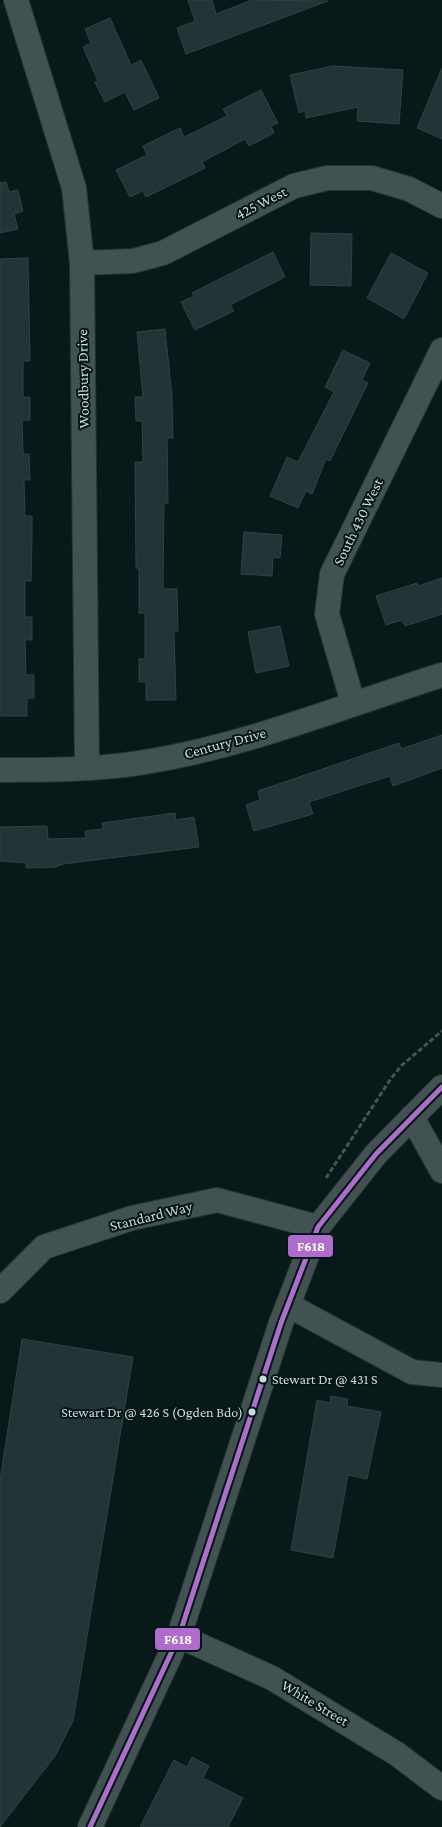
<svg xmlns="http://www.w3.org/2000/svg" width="442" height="1827" viewBox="0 0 442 1827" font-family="'Crimson Pro',serif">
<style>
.building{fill:#213536;stroke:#324243}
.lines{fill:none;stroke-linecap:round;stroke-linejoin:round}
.minor-casing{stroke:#283434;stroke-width:26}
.path{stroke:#465453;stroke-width:3;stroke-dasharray:5 2.5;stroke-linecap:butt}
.minor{stroke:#415250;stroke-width:24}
.bus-1-casing{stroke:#011615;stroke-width:9}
.bus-1{stroke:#b06ccc;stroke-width:5}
.bus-dot{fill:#c7dedc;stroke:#011615;stroke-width:2}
.labels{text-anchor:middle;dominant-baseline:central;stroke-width:4;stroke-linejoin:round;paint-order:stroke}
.bus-label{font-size:14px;fill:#c7dedc;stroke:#011615;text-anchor:start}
.street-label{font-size:15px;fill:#c7dedc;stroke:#011615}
.line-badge{stroke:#011615;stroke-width:2}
.badge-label{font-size:14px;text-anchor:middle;font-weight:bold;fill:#fff}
</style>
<rect width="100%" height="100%" fill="#081919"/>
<g class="building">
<path d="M188,0H212L216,14L252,0L328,1L186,54L177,28L195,21Z"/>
<path d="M110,18L131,65L141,60L159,98L134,110L125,92L105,102L95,82L98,81L83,47L91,43L85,29Z"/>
<path d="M333,66L403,70L399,124L357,121L358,107L306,118L305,110L299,113L290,75Z"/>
<path d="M442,68V139L417,128Z"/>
<path d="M261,90L278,123L271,126L274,133L249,146L245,139L202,162L205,168L146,197L143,191L130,197L116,170L147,155L143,146L180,128L184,137L227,116L223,109Z"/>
<path d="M6,182L9,192L18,190L23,211L14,214L18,229L0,233V183Z"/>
<path d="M311,233L352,234L351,286L310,285Z"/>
<path d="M273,252L285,277L230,305L234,311L195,330L181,302L194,296L192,293Z"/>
<path d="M391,253L428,273L404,319L367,298Z"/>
<path d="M28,258L30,361H23V397H30V420H22L23,454H29L30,480H24L25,516H32V540L31,581H25V617H32V640H25L26,675H34V698H27V716H0V259Z"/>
<path d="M165,329L172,397L173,438H167L168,503H164L163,589H177L178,631H174L176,700H146V682H139V659H145V613H139V568H136L135,462H143L142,421H136L135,397H143L137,332Z"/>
<path d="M343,350L370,363L362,380L368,383L330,461L326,459L312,494L306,491L298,508L270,496L287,457L298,462L334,392L325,387Z"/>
<path d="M244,532L282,535L280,558L273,557L272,576L241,574Z"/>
<path d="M442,578V614L405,626L402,620L386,625L376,596L417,583L418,586Z"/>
<path d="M280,626L289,666L256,673L248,632Z"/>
<path d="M442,735V768L393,786L390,776L371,782L309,802L313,814L254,831L246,805L260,800L258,791L399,743L401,749Z"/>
<path d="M175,813L176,820L194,817L199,847L63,864L56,867L26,868V863L0,861V827L47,826L48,839L86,838L85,831L103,829L102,823Z"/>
<path d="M22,1339L133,1357L73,1721L55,1756L0,1827V1480Z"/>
<path d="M331,1396L348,1399L347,1406L381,1412L367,1479L348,1475L333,1558L291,1550L317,1400L330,1403Z"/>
<path d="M192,1757L209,1766L203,1778L243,1798L228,1827H140L174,1760L187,1767Z"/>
</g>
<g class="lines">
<g class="minor-casing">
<g id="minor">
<path d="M16,0L74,188L82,263L87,768"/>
<path d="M82,263L133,261L163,253L294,186L327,178H372L409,189L442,206"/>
<path d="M353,703L327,614L332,574L442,350"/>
<path d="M0,770C50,770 102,770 151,761C251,744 346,705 442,675"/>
<path d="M412,1117L442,1171"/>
<path d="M0,1291L44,1247L132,1218L217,1200L318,1227"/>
<path d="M288,1305L412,1372L442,1375"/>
<path d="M179,1636L272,1678L397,1754L442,1788"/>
<path d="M90,1827L179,1636L281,1323L318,1227L376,1154L442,1087"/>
</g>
</g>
<path class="path" d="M326,1178L390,1080L401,1066L442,1031"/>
<use href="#minor" class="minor"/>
<g class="bus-1-casing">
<path id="bus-1" d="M90,1827L179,1636L281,1323L318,1227L376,1154L442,1087"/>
</g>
<use href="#bus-1" class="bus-1"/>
</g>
<g class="bus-dot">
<circle cx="263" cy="1379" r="4.5"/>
<circle cx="252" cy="1412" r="4.5"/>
</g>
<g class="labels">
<g class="bus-label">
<text x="272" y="1379">Stewart Dr @ 431 S</text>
<text x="243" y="1412" text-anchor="end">Stewart Dr @ 426 S (Ogden Bdo)</text>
</g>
<g class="street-label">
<text transform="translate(261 203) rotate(-27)">425 West</text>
<text transform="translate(83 379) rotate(-91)">Woodbury Drive</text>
<text transform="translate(358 522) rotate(-64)">South 430 West</text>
<text transform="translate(225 743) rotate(-15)">Century Drive</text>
<text transform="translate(151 1216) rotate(-14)">Standard Way</text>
<text transform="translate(315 1703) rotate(31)">White Street</text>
</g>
</g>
<g class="line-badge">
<rect x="287" y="1234" width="47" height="24" rx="5" fill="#b06ccc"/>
<rect x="154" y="1627" width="47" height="24" rx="5" fill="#b06ccc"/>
</g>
<g class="badge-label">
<text x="311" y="1251">F618</text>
<text x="178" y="1644">F618</text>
</g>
</svg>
